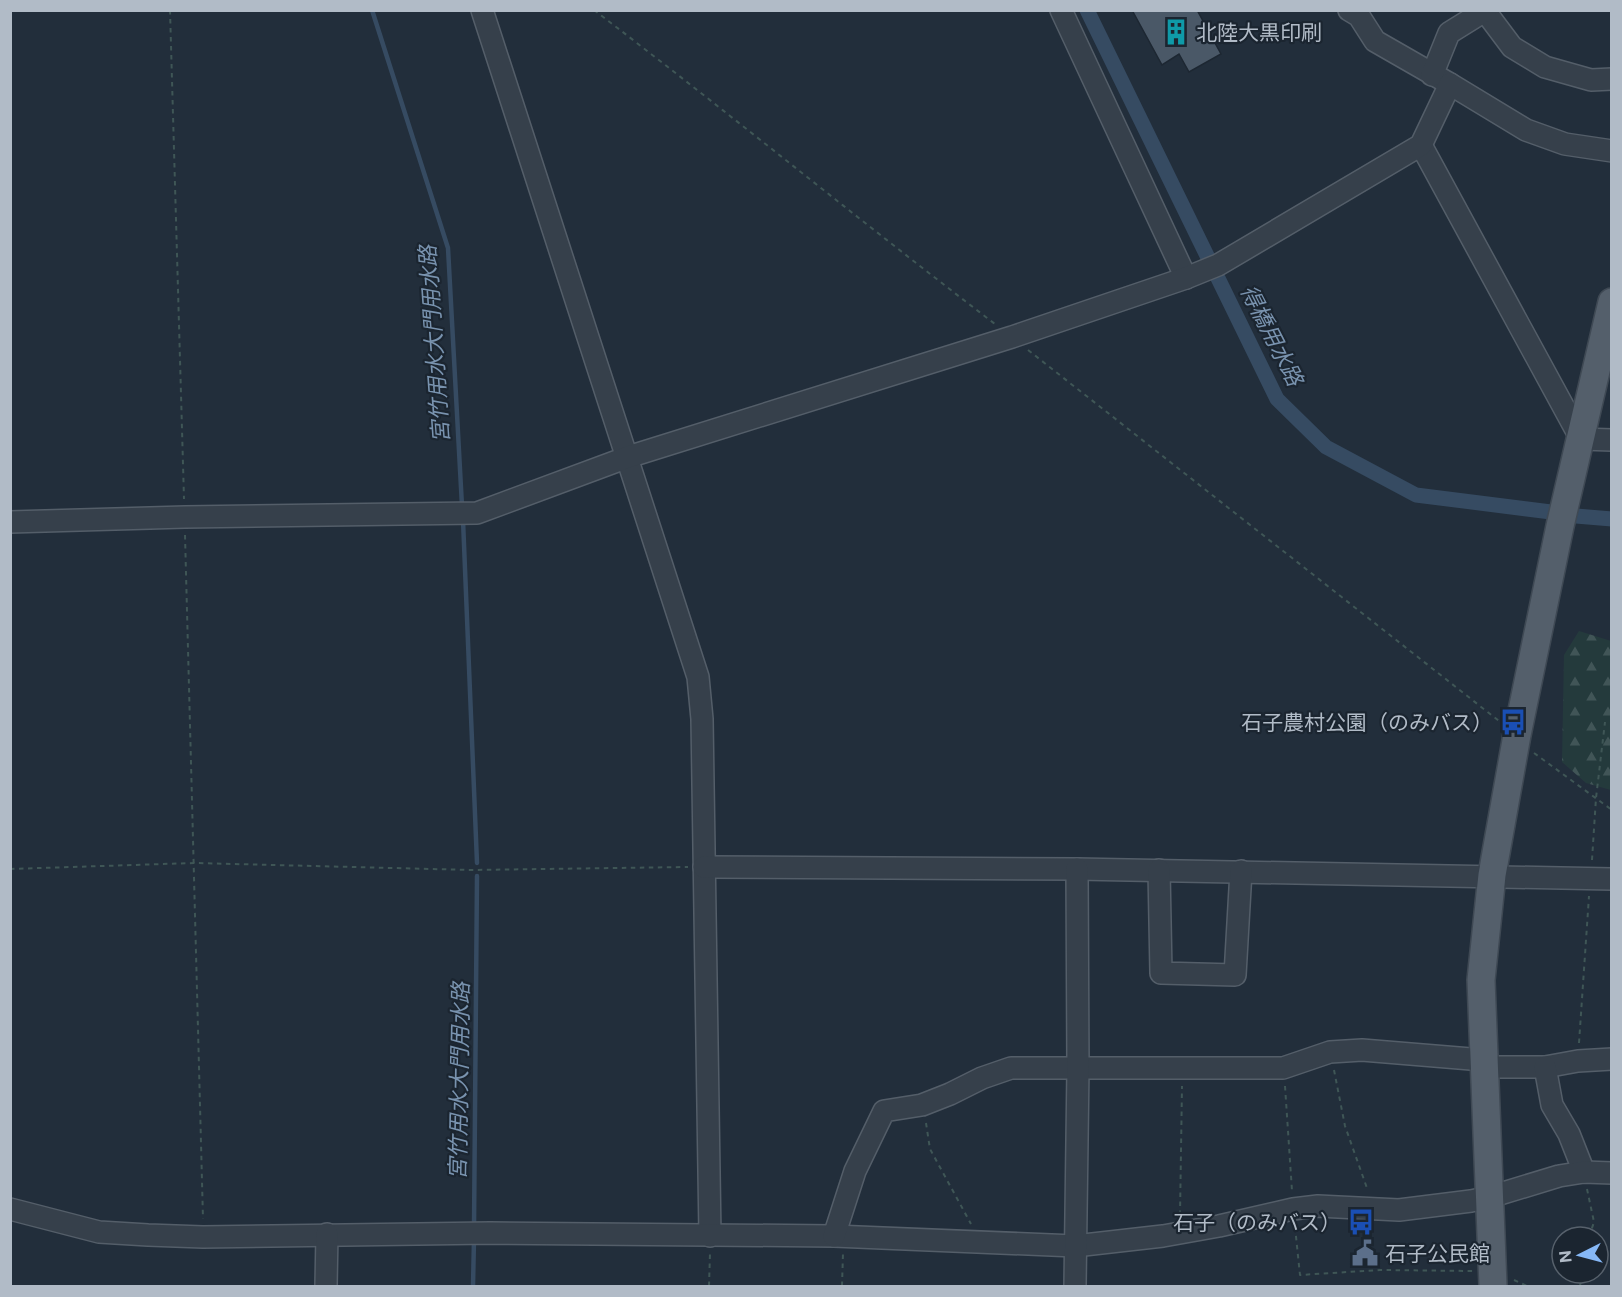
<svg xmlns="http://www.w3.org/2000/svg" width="1622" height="1297" viewBox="0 0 1622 1297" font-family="'Public Sans','Noto Sans JP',sans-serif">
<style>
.forest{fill:url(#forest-firs)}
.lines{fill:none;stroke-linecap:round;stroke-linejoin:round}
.stream{stroke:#364b62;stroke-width:4.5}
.canal{stroke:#364b62;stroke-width:15}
.building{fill:#4a5867;stroke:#1d2732;stroke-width:1.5}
.minor-casing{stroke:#545e69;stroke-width:24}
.major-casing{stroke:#3f4954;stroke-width:30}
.path{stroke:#3f5656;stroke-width:2;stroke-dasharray:4.5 4.5;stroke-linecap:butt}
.minor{stroke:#36404b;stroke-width:21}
.major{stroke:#545f6b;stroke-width:27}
.labels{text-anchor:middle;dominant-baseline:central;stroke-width:4.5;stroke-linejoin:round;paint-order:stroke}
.poi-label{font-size:21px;fill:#b1bbc7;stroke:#1b2530;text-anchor:start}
.water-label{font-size:22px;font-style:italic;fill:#7993af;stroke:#1b2530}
</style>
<defs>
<pattern id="forest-firs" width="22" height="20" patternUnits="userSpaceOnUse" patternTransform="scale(1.5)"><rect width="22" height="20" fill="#243a3c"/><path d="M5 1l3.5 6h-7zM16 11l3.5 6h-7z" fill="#415557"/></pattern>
</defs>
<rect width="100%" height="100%" fill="#222e3b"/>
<path class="forest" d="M1579,631L1611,641V790L1586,783L1562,762L1564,655Z"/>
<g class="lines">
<g class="stream">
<path d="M372,10L448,248L462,506"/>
<path d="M463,520L477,863"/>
<path d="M474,1228L477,876"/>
<path d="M473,1286L474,1239"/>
</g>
<g class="canal">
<path d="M1087,10L1277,399L1326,447L1416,495L1559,513"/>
<path d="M1576,516L1612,519"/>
</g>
</g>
<path class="building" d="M1132,10H1197L1221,54L1189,72L1179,54L1162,65Z"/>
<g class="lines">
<g class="minor-casing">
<g id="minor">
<path d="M482,10L698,677L702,719L710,1236"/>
<path d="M1061,10L1186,278"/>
<path d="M1349,10L1359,16L1375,41L1450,84"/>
<path d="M1485,11L1512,47L1545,67L1591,80L1612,79"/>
<path d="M1432,75L1449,33L1486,10"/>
<path d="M1421,145L1581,439L1612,440"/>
<path d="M10,522L185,517L477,513L628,457L1012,337L1186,278L1218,265L1421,145L1450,84L1526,130L1565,144L1612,151"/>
<path d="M704,867L1077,869L1612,879"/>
<path d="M1159,870L1161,973L1235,975L1241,871"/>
<path d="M1484,1067H1545L1578,1061L1612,1059"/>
<path d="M1545,1067L1552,1105L1569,1134L1584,1172"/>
<path d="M10,1209L99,1232L148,1235L203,1237L490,1233L834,1236L1075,1246L1163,1236L1219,1226L1293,1209L1318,1206L1399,1210L1471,1201L1490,1197L1559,1176L1584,1172L1612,1173"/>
<path d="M834,1236L855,1171L884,1111L922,1105L950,1094L982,1078L1011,1068H1283L1330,1052L1362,1050L1483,1060"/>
<path d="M326,1286L327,1234"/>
<path d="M1075,1286L1078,1068L1077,869"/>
</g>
</g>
<g class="major-casing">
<path id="major" d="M1493,1286L1481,980L1492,875L1517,735L1560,526L1612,302"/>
</g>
<g class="path">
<path d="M170,10L184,499"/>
<path d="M594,10C729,113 860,221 995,324"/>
<path d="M1028,350L1499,721"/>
<path d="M185,535L203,1219"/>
<path d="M1534,753L1612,810"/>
<path d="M1592,860L1596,798L1605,722"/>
<path d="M10,869L194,863L472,870L688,867"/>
<path d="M1579,1043L1589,896"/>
<path d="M1334,1070L1345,1126L1368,1191"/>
<path d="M1285,1086L1292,1191"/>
<path d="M926,1123L930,1149L971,1224"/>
<path d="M1587,1189L1594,1222L1589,1237"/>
<path d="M1180,1215L1182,1086"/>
<path d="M1295,1227L1300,1275L1380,1270L1474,1271"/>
<path d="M1514,1280L1527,1286"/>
<path d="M709,1286L710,1253"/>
<path d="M842,1286L843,1253"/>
<path d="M1580,1286L1582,1273"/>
</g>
<use href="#minor" class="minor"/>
<use href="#major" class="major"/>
</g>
<defs>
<g id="building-bare" transform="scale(2.07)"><path d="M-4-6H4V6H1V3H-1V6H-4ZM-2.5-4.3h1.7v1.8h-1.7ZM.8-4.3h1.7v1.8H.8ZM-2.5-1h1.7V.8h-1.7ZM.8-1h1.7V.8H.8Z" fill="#0f9aa8" stroke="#1b2530" stroke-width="2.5" paint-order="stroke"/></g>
<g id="bus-bare" transform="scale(2.07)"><path d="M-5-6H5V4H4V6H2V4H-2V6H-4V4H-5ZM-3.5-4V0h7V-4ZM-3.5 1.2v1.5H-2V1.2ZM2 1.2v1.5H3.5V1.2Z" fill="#1a4fb4" stroke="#1b2530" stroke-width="2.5" paint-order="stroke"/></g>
<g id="civic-bare" transform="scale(2.07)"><path d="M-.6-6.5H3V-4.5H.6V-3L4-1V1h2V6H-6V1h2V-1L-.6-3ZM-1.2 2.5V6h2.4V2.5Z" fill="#5c6f8a" stroke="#1b2530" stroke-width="2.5" paint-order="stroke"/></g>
</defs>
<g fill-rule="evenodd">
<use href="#building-bare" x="1176" y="32"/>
<use href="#bus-bare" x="1513" y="722"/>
<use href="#bus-bare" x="1361" y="1222"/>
<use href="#civic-bare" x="1365" y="1253"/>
</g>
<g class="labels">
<g class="poi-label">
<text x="1196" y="32">北陸大黒印刷</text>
<text x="1493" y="722" text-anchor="end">石子農村公園（のみバス）</text>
<text x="1341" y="1222" text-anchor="end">石子（のみバス）</text>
<text x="1385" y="1253">石子公民館</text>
</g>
<g class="water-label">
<text transform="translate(1272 335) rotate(63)">得橋用水路</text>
<text transform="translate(434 344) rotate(-94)">宮竹用水大門用水路</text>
<text transform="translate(459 1081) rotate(-89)">宮竹用水大門用水路</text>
</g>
</g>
<rect width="1622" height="1297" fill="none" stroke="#b1bbc7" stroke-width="24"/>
<g transform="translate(1580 1255) rotate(264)"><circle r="28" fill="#1b2530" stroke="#57616c" stroke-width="1.5"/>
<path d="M0-4.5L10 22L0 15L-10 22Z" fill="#86b8f7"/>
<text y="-9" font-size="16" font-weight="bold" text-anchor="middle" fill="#b1bbc7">N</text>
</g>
</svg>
